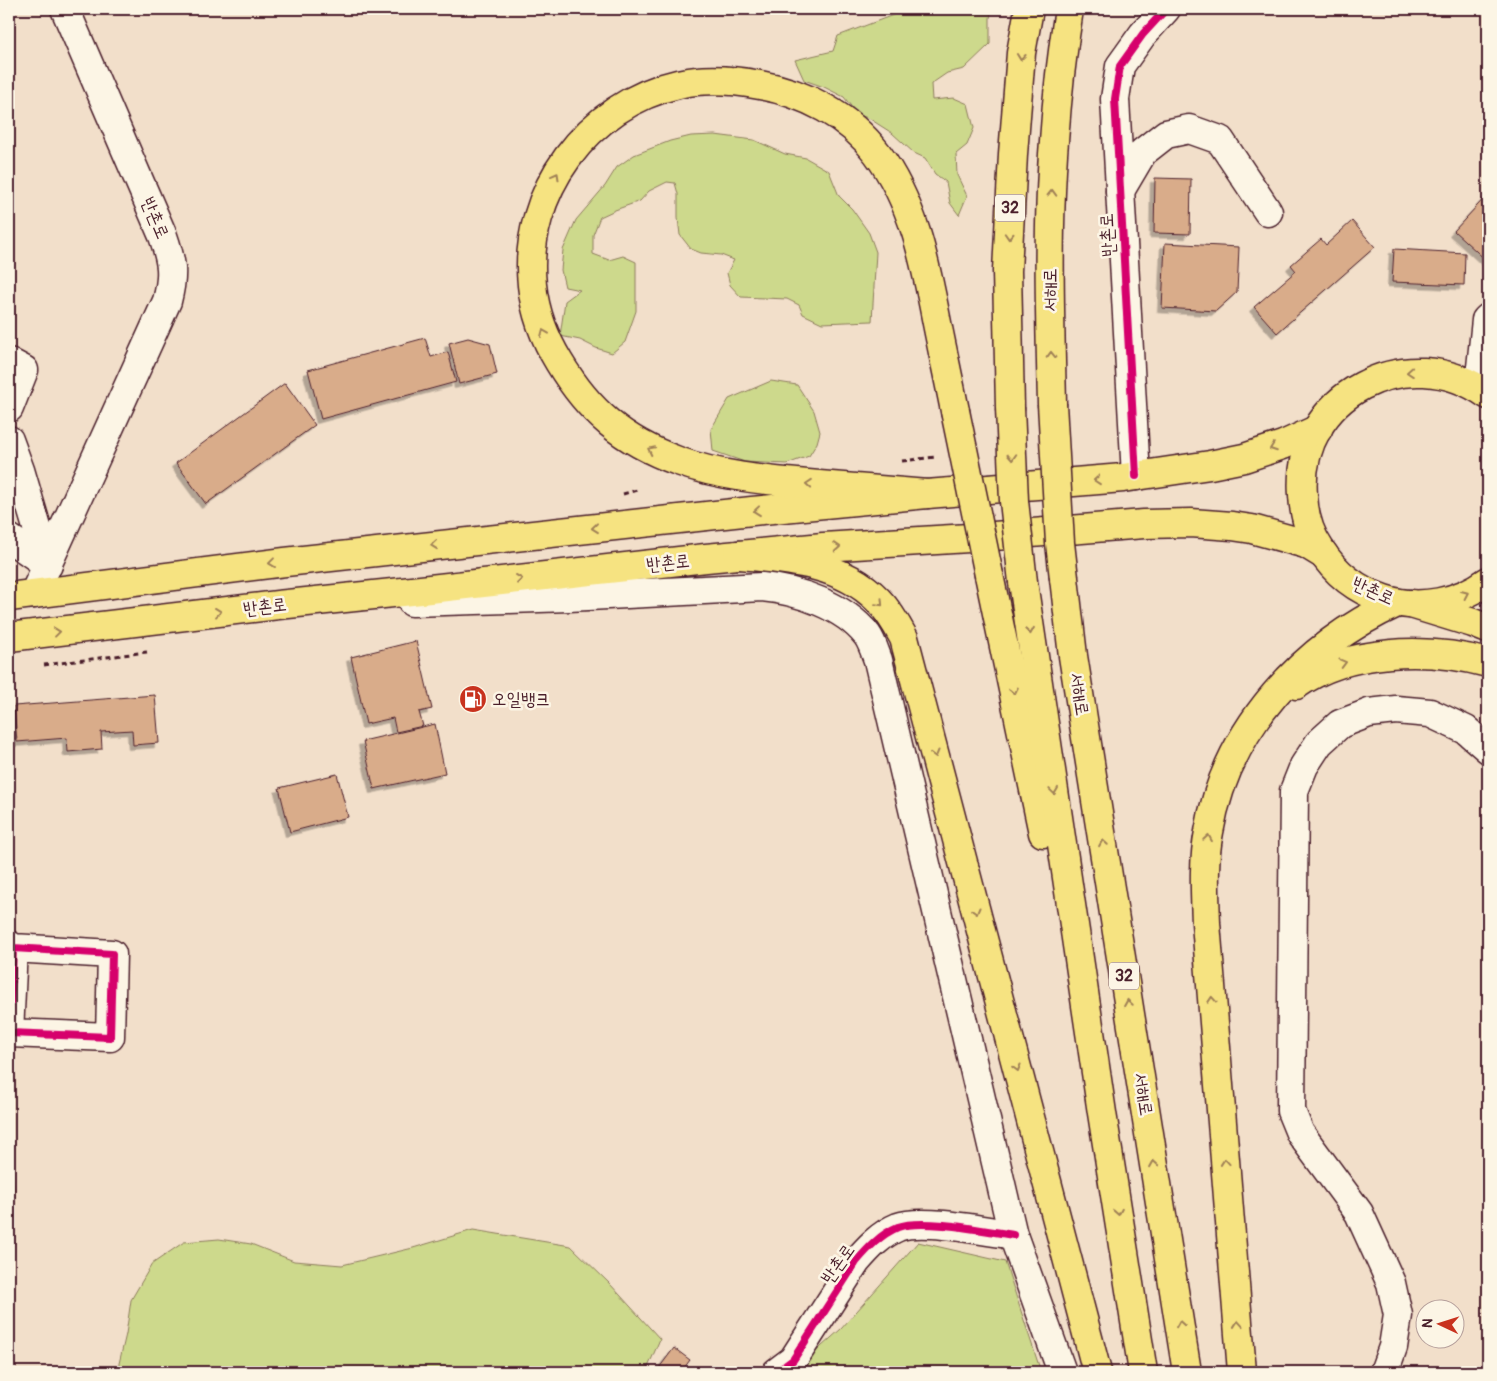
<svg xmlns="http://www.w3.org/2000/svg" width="1497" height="1381" viewBox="0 0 1497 1381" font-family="Pangolin,'Poor Story',sans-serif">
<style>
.green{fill:#cdd98c;stroke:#8c7c5c}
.building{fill:#d9ac8a;stroke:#4a1f2b;filter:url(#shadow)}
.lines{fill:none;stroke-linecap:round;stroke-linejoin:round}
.minor-casing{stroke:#4a1f2b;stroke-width:31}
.major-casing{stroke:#4a1f2b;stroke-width:31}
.highway-casing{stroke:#4a1f2b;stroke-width:31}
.path{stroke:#4a1f2b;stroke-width:3;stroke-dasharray:5 4;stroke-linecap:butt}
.minor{stroke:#fcf5e5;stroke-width:28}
.major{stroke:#f6e381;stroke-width:28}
.highway{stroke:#f6e381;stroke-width:28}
.highway-bridge-casing{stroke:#4a1f2b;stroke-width:31;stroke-linecap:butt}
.highway-bridge{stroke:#f6e381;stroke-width:28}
.cycleway-casing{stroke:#fcf5e5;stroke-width:11}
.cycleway{stroke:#d6006c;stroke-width:8}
.oneway{stroke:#a08156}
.labels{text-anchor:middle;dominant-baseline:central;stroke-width:5;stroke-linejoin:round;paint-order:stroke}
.shield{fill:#fcf5e5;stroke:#7f5f63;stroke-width:1}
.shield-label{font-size:16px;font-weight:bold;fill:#4a1f2b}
.street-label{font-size:18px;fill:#4a1f2b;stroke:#fcf5e5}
.poi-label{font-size:18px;fill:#4a1f2b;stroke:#fcf5e5;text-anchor:start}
</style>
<defs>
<filter id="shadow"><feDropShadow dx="-4.5" dy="4.5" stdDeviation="0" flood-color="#0004"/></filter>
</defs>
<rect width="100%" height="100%" fill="#f2dfca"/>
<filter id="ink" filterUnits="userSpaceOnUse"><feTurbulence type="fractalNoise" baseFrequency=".02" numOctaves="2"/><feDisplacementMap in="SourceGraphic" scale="10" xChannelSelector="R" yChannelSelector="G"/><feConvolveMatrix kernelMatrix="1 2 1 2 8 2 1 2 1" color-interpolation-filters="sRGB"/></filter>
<g filter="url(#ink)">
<g class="green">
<path d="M909,9H992L990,18V44L964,69L947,73L931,84L932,100L954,98L968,104L974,128L967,145L956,154L957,175L967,196L959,215L950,203L946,182L935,174L925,158L914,153L892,133L870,119L857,114L844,97L824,87L804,80L795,60L833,51L838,36Z"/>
<path d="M715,135L754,140L785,154L806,158L829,171L839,196L852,209L869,233L876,252L872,321L822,323L803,314L799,305L787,299L741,297L730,285L727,273L734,260L721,255L701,253L691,249L680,235L678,218V194L675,183L667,182L649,191L640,201L615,210L600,217L593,235V254L609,260L623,256L636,262V311L625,342L612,353L596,348L580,340L560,336L565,301L580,290L565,287L561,270L563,250L576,220L605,186L617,167L634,155L670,141L691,136Z"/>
<path d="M771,381L797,385L814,411L820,432L817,443L809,456L787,464L745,462L713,451L711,429L729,399Z"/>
<path d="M9,1103L15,1203L9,1291Z"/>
<path d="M473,1230L571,1246L610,1284L660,1339L646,1372H117L126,1334L131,1300L152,1264L184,1242L219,1239L251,1244L294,1261L342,1265L413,1248Z"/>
<path d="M918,1242L1005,1262L1041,1372H793L841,1329Z"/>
</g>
<g class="building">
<path d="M1155,178L1191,179L1190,234L1154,233Z"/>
<path d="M1488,194V262L1454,231Z"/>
<path d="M1352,221L1375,247L1277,333L1254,307L1296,271L1291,265L1321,239L1326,245Z"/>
<path d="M1165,243L1239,247L1237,292L1216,311L1162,308Z"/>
<path d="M1394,249L1465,253L1464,285L1392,282Z"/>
<path d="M425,338L431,357L448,352L456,382L321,419L308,370Z"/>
<path d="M468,338L490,344L497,374L459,384L449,343Z"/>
<path d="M285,383L315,425L206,504L176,463Z"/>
<path d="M416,641L432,709L419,712L423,726L396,732L393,718L366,724L351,657Z"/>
<path d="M155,695L159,743L133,745L132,730L101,732L102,749L68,752L67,738L17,742L14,706Z"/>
<path d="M435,724L445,773L374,789L363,741Z"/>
<path d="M337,774L348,817L290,832L279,788Z"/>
<path d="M674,1348L690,1360L681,1372H656Z"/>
<path d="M708,1367L715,1372H704Z"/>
</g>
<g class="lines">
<g class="minor-casing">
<g id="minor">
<path d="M1120,191L1143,152L1166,134L1189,129L1220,140L1268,212"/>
<path d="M9,362L24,370L9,408"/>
<path d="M1480,377L1486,320L1488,318"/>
<path d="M9,440L20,470L48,565L9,538"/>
<path d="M1136,476L1115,99L1120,66L1143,34L1166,9"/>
<path d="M34,594L167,301C174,274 172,262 163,236L65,9"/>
<path d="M412,602L569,597L762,587C798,590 844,606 867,635C872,642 875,652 878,660L1013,1235L1062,1372"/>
<path d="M9,945L13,948L112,954L110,1037L9,1033L13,948"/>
<path d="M777,1372L793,1360L856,1262C868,1248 881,1234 898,1227C922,1218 986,1231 1013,1235"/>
<path d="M1384,1372L1393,1347L1398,1315L1391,1283L1359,1213L1300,1133L1291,1111L1294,791L1304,766L1319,743L1340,724L1369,713L1396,710L1430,713L1466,730L1488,749"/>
</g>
</g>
<g class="major-casing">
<g id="major">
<path d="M1488,395C1408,337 1295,395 1303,495C1304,515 1309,533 1320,549C1335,573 1357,590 1384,599C1420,611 1459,602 1488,581"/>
<path d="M9,597L285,562L752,511L927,494L1123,478L1210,465L1244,458L1283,445L1318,429"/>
<path d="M9,637L278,605L412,591L706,558L823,547L969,538L1144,524L1191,523L1232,526L1252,529L1306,544L1324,555"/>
</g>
</g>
<g class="highway-casing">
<g id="highway">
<path d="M1052,404C1050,317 1047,228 1054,141C1057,97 1062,53 1069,9"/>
<path d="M1010,408L1007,271L1013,154L1021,53L1029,9"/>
<path d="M927,494C888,491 848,487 808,484C764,480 719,476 678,461C623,441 589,412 559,362C545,339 535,313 532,285C522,193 588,104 678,84C705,78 733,80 760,85C805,93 849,116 877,153C913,201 925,261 936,318C942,349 949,380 955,411"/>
<path d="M738,555C787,559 842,563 878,600C889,611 897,625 904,638L1097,1372"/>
<path d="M989,575L1043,833"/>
<path d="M1064,578L1073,656L1187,1372"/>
<path d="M1023,582L1102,1113L1143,1372"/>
<path d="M1411,604L1473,623L1488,629"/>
<path d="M1296,685C1349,648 1428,647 1488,663"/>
<path d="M1242,1372L1206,923C1205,893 1203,861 1209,832C1226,729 1304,645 1397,603"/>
</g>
</g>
<g class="path">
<path d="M902,461L935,457"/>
<path d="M623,494L637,490"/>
<path d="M44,665L147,652"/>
</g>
<use href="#minor" class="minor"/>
<use href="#major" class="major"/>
<use href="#highway" class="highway"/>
<g class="highway-bridge-casing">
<g id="highway-bridge">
<path d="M1052,404L1060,543L1064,578"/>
<path d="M1010,408L1014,501L1023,582"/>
<path d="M955,411L989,575"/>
</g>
</g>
<use href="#highway-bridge" class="highway-bridge"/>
<g class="cycleway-casing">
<g id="cycleway">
<path d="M1136,476L1115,99L1120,66L1143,34L1166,9"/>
<path d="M9,945L13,948L112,954L110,1037L9,1033L13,948"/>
<path d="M777,1372L793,1360L856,1262C868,1248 881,1234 898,1227C922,1218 986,1231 1013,1235"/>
</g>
</g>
<use href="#cycleway" class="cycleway"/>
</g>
<defs><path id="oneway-chevron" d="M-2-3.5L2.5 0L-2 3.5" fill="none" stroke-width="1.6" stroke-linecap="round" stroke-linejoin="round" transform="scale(1.25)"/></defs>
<g class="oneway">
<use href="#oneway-chevron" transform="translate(1021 57) rotate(96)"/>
<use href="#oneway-chevron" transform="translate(556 176) rotate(-61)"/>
<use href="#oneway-chevron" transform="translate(1052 193) rotate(-88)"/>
<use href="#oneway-chevron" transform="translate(1009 236) rotate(93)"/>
<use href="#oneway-chevron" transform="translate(544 333) rotate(-113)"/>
<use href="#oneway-chevron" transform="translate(1051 355) rotate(-91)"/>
<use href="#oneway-chevron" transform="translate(1410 372) rotate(176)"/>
<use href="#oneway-chevron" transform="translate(1273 448) rotate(160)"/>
<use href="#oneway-chevron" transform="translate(651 450) rotate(-154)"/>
<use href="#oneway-chevron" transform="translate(1012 457) rotate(87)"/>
<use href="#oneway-chevron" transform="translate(1097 480) rotate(175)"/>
<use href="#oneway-chevron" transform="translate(809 484) rotate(-175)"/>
<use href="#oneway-chevron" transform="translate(757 511) rotate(174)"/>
<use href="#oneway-chevron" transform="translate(595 528) rotate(174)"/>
<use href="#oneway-chevron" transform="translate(434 545) rotate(174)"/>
<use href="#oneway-chevron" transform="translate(837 547) rotate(-4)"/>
<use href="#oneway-chevron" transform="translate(272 563) rotate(173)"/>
<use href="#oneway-chevron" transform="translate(519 579) rotate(-7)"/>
<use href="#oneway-chevron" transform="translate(1465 594) rotate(-25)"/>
<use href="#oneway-chevron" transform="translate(880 603) rotate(47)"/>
<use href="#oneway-chevron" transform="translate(218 612) rotate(-7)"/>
<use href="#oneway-chevron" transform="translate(1030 631) rotate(81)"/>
<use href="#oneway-chevron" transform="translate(57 632) rotate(-7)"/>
<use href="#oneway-chevron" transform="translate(1343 663) rotate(-15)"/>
<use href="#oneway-chevron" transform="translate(1014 691) rotate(78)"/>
<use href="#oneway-chevron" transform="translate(935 754) rotate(75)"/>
<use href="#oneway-chevron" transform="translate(1054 791) rotate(82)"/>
<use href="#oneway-chevron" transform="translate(1208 838) rotate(-81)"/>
<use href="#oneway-chevron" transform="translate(1103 843) rotate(-99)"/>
<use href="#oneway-chevron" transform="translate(976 911) rotate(75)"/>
<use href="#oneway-chevron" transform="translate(1212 1000) rotate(-94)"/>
<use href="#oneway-chevron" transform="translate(1128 1003) rotate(-99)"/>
<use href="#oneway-chevron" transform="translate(1017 1068) rotate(75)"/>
<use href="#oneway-chevron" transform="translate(1225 1162) rotate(-95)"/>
<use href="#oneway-chevron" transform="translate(1154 1164) rotate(-99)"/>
<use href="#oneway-chevron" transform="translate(1118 1212) rotate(80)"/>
<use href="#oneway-chevron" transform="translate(1180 1324) rotate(-99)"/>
<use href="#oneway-chevron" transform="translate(1238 1324) rotate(-95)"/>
</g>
</g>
<defs>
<g id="fuel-disc" transform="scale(1.4375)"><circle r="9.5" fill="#c8321e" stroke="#fcf5e5"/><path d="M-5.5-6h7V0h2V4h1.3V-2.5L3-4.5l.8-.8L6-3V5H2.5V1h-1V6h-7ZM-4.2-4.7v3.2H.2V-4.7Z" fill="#fff"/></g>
</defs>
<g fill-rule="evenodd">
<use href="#fuel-disc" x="473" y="699"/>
</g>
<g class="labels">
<g class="shield">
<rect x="995" y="194.5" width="30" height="27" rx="4"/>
<rect x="1109" y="962.5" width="30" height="27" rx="4"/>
</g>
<g class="shield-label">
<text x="1010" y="208">32</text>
<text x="1124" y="976">32</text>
</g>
<g class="street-label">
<text transform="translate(155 218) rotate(67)">반촌로</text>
<text transform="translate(1108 235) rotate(-93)">반촌로</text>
<text transform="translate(1050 290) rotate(-90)">서해로</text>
<text transform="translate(668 563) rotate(-6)">반촌로</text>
<text transform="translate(1373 591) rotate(24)">반촌로</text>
<text transform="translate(265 607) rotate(-7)">반촌로</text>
<text transform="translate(1079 694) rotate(81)">서해로</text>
<text transform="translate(1143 1094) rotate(81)">서해로</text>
<text transform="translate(838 1264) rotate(-55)">반촌로</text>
</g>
<g class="poi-label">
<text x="492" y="699">오일뱅크</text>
</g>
</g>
<rect width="1497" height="1381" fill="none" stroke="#fcf5e5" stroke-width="30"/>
<rect x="15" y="15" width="1467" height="1351" fill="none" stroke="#4a1f2b" stroke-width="2" filter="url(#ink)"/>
<g transform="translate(1440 1324) rotate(274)"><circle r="24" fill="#fcf5e5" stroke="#b59f9b"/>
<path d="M0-4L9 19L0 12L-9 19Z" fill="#c8321e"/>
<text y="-8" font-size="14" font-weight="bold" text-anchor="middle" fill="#4a1f2b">N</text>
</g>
</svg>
